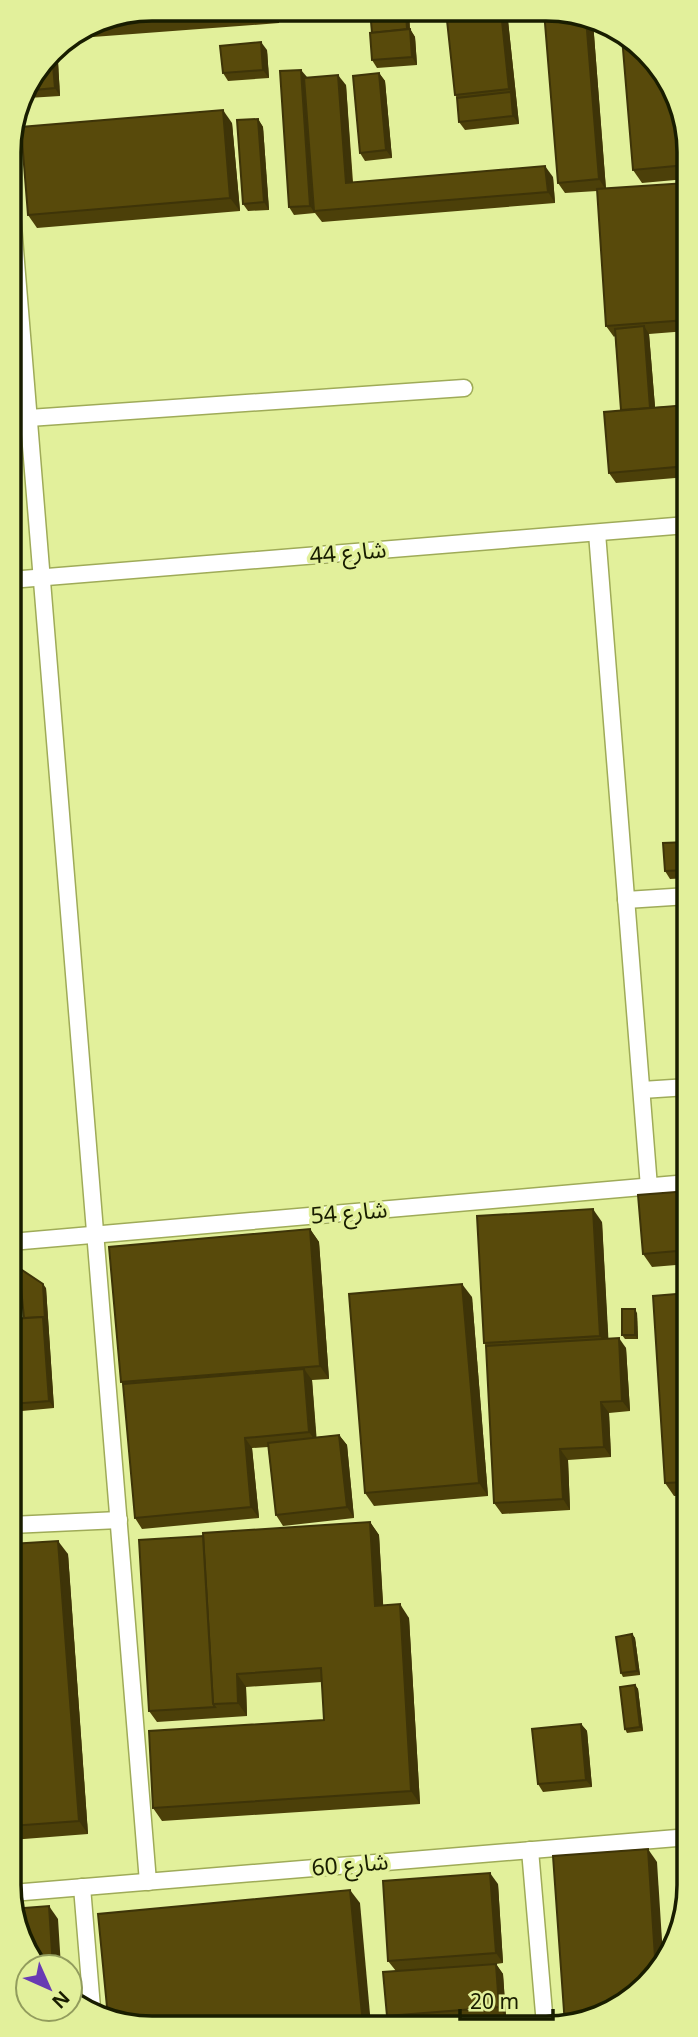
<svg xmlns="http://www.w3.org/2000/svg" width="698" height="2037" viewBox="0 0 698 2037" font-family="Georgia,'Noto Sans Arabic',serif">
<style>
.lines{fill:none;stroke-linecap:round;stroke-linejoin:round}
.service-casing{stroke:#9fab58;stroke-width:19}
.service{stroke:#fff;stroke-width:16}
.wall{fill:#4c4009}
.shaded-wall{fill:#3e3408}
.building{fill:#584a0b;stroke:#3e3408;stroke-width:2}
.labels{text-anchor:middle;dominant-baseline:central;stroke-width:7;stroke-linejoin:round;paint-order:stroke}
.street-label{font-size:23px;fill:#191d00;stroke:#e2f09b}
.rim{fill:none;stroke:#191d00;stroke-width:3.5}
</style>
<rect width="100%" height="100%" fill="#e2f09b"/>
<g class="lines">
<g class="service-casing">
<g id="service">
<path d="M9,176L148,1882"/>
<path d="M29,418L464,388"/>
<path d="M597,533L649,1187"/>
<path d="M10,580L687,525"/>
<path d="M626,900L688,896"/>
<path d="M642,1090L688,1087"/>
<path d="M11,1242L688,1183"/>
<path d="M11,1525L119,1520"/>
<path d="M530,1850L545,2025"/>
<path d="M82,1887L92,2008"/>
<path d="M12,1893L689,1837"/>
</g>
</g>
<use href="#service" class="service"/>
</g>
<g class="wall">
<path d="M278,10L279,23L66,39L98,20Z"/>
<path d="M370,10H409L410,29L415,37L417,65L377,68L372,60V33Z"/>
<path d="M446,11H507L519,124L465,130L459,122L457,98L455,95Z"/>
<path d="M574,12L593,22L606,189L686,183L687,331L649,334L655,407L687,405V477L616,483L609,473L621,410L615,336L614,337L606,326L597,191L565,193L558,183Z"/>
<path d="M267,50L269,78L228,81L223,73Z"/>
<path d="M58,62L60,96L28,98L23,91Z"/>
<path d="M379,73L385,81L392,158L365,161L360,153Z"/>
<path d="M307,77L346,85L353,182L553,177L555,203L322,222L315,213L294,215L289,207Z"/>
<path d="M258,119L263,127L269,210L248,211L243,204Z"/>
<path d="M232,123L240,211L37,228L28,215Z"/>
<path d="M686,124V179L642,183L633,170Z"/>
<path d="M687,842L688,878L670,879L665,871Z"/>
<path d="M688,1191V1264L652,1267L643,1254Z"/>
<path d="M602,1222L608,1338L626,1348L630,1411L609,1413L611,1457L568,1460L570,1510L502,1514L494,1503L486,1346L484,1343Z"/>
<path d="M310,1229L319,1242L329,1379L312,1380L316,1437L339,1435L347,1445L354,1518L283,1526L276,1515L268,1447L252,1448L259,1518L142,1529L135,1518L123,1384L121,1382Z"/>
<path d="M46,1288L54,1408L11,1412V1319L24,1318Z"/>
<path d="M688,1293V1495L674,1496L665,1483Z"/>
<path d="M472,1297L488,1496L374,1506L365,1493Z"/>
<path d="M637,1313L638,1339H625L622,1335Z"/>
<path d="M11,1415L16,1482L11,1483Z"/>
<path d="M370,1522L379,1535L383,1606L409,1618L420,1804L162,1821L153,1808L324,1720L322,1682L246,1687L247,1716L157,1722L149,1711L203,1536Z"/>
<path d="M11,1544L68,1554L88,1834L11,1840Z"/>
<path d="M632,1634L635,1638L640,1675L623,1677L621,1673Z"/>
<path d="M635,1685L638,1689L643,1731L627,1733L625,1729Z"/>
<path d="M581,1724L587,1731L592,1787L543,1792L538,1784Z"/>
<path d="M498,1884L503,1963L496,1964L503,1974L506,2017L394,2025L387,2016L396,1971L388,1961Z"/>
</g>
<g class="shaded-wall">
<path d="M270,10H278L279,23Z"/>
<path d="M406,10H409L410,37L408,33Z"/>
<path d="M501,11H507L519,124L513,116L511,93L509,89Z"/>
<path d="M586,18L593,22L606,190L599,179Z"/>
<path d="M410,29L415,37L417,65L412,57Z"/>
<path d="M261,42L267,50L269,78L263,70Z"/>
<path d="M52,54L58,62L60,96L55,88Z"/>
<path d="M301,70L307,77L315,213L310,206Z"/>
<path d="M379,73L385,81L392,158L386,150Z"/>
<path d="M338,75L346,85L353,193L346,183Z"/>
<path d="M223,110L232,123L240,211L230,198Z"/>
<path d="M258,119L263,127L269,210L264,202Z"/>
<path d="M545,166L553,177L555,203L548,192Z"/>
<path d="M644,326L649,334L656,419L650,411Z"/>
<path d="M593,1209L602,1222L609,1349L600,1336Z"/>
<path d="M310,1229L319,1242L329,1379L320,1366Z"/>
<path d="M43,1284L46,1288L54,1408L49,1401L43,1317Z"/>
<path d="M462,1284L472,1297L488,1496L479,1483Z"/>
<path d="M635,1309L637,1313L638,1339L635,1335Z"/>
<path d="M619,1338L626,1348L630,1411L622,1401Z"/>
<path d="M304,1369L312,1380L317,1443L309,1432Z"/>
<path d="M601,1402L609,1413L611,1457L604,1447Z"/>
<path d="M11,1415L16,1482L11,1475Z"/>
<path d="M339,1435L347,1445L354,1518L347,1507Z"/>
<path d="M245,1438L252,1448L259,1518L251,1507Z"/>
<path d="M560,1449L568,1460L570,1510L563,1499Z"/>
<path d="M370,1522L379,1535L384,1619L375,1606Z"/>
<path d="M58,1541L68,1554L88,1834L79,1821Z"/>
<path d="M400,1604L409,1618L420,1804L411,1791Z"/>
<path d="M632,1634L635,1638L640,1675L637,1671Z"/>
<path d="M237,1674L246,1687L247,1716L238,1703Z"/>
<path d="M635,1685L638,1689L643,1731L640,1727Z"/>
<path d="M581,1724L587,1731L592,1787L586,1780Z"/>
<path d="M648,1849L657,1862L663,1956L656,1973Z"/>
<path d="M490,1873L498,1884L503,1963L496,1953Z"/>
<path d="M350,1890L360,1903L371,2025H363Z"/>
<path d="M49,1906L58,1919L61,1967H53Z"/>
<path d="M496,1964L503,1974L506,2017L499,2007Z"/>
</g>
<g class="building">
<path d="M152,9L270,10L91,24L98,20Z"/>
<path d="M370,10H406L407,29L372,33Z"/>
<path d="M446,11H501L509,89L455,95Z"/>
<path d="M544,11L574,12L586,18L599,179L558,183Z"/>
<path d="M410,29L412,57L372,60L370,33Z"/>
<path d="M622,37L647,50L686,124V165L633,170Z"/>
<path d="M261,42L263,70L223,73L220,46Z"/>
<path d="M52,54L55,88L23,91L50,55Z"/>
<path d="M301,70L310,206L289,207L280,71Z"/>
<path d="M379,73L386,150L360,153L353,76Z"/>
<path d="M338,75L346,183L545,166L548,192L314,211L304,78Z"/>
<path d="M511,92L513,116L459,122L457,98Z"/>
<path d="M223,110L230,198L28,215L21,127Z"/>
<path d="M258,119L264,202L243,204L237,120Z"/>
<path d="M686,183L687,320L606,326L597,189Z"/>
<path d="M644,326L650,408L621,410L615,329Z"/>
<path d="M687,405V466L609,473L604,412Z"/>
<path d="M687,842V870L665,871L663,843Z"/>
<path d="M688,1191V1250L643,1254L638,1195Z"/>
<path d="M593,1209L600,1336L484,1343L477,1216Z"/>
<path d="M310,1229L320,1366L121,1382L109,1247Z"/>
<path d="M19,1268L43,1284L45,1320L43,1317L24,1318Z"/>
<path d="M462,1284L479,1483L365,1493L349,1294Z"/>
<path d="M688,1293V1482L665,1483L653,1296Z"/>
<rect x="622" y="1309" width="13" height="26"/>
<path d="M43,1317L49,1401L11,1404V1319Z"/>
<path d="M619,1338L622,1401L601,1402L604,1447L560,1449L563,1499L494,1503L486,1346Z"/>
<path d="M304,1369L309,1432L245,1438L251,1507L135,1518L123,1384Z"/>
<path d="M339,1435L347,1507L276,1515L268,1443Z"/>
<path d="M370,1522L375,1606L400,1604L411,1791L153,1808L149,1731L324,1720L321,1668L237,1674L238,1703L213,1704L203,1533Z"/>
<path d="M203,1536L213,1704L215,1707L149,1711L139,1540Z"/>
<path d="M58,1541L79,1821L11,1826V1544Z"/>
<path d="M632,1634L637,1671L621,1673L616,1637Z"/>
<path d="M635,1685L640,1727L625,1729L620,1687Z"/>
<path d="M581,1724L586,1780L538,1784L532,1729Z"/>
<path d="M648,1849L656,1973L654,1979L574,2025H565L553,1856Z"/>
<path d="M490,1873L496,1953L388,1961L383,1881Z"/>
<path d="M350,1890L363,2025H124L108,2017L98,1914Z"/>
<path d="M49,1906L53,1967H40L12,1913V1909Z"/>
<path d="M496,1964L499,2007L387,2016L383,1972Z"/>
</g>
<g class="labels">
<g class="street-label">
<text transform="translate(348 553) rotate(-5)">شارع 44</text>
<text transform="translate(349 1213) rotate(-5)">شارع 54</text>
<text transform="translate(350 1865) rotate(-5)">شارع 60</text>
</g>
</g>
<path d="M0 0H698V2037H0ZM152 21H546A131 131 0 0 1 677 152V1885A131 131 0 0 1 546 2016H152A131 131 0 0 1 21 1885V152A131 131 0 0 1 152 21Z" fill="#e2f09b" fill-rule="evenodd"/>
<path class="rim" d="M152 21H546A131 131 0 0 1 677 152V1885A131 131 0 0 1 546 2016H152A131 131 0 0 1 21 1885V152A131 131 0 0 1 152 21Z"/>
<g transform="translate(49 1988) rotate(135)"><circle r="33" fill="#e2f09b" stroke="#929c5d" stroke-width="2"/>
<path d="M0-5L12 26L0 18L-12 26Z" fill="#683bb3"/>
<text y="-10" font-size="19" font-weight="bold" text-anchor="middle" fill="#191d00">N</text>
</g>
<path d="M460 2009v10h93v-10" fill="none" stroke="#191d00" stroke-width="3.5"/>
<text x="470" y="2009" font-size="21" fill="#191d00" stroke="#e2f09b" stroke-width="5" paint-order="stroke">20 m</text>
</svg>
